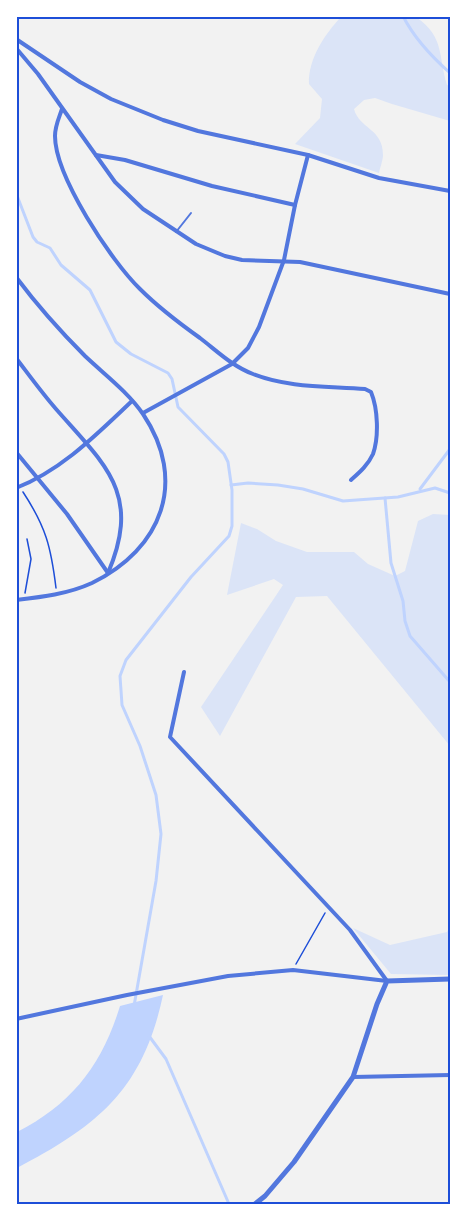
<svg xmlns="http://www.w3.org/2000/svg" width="467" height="1221" viewBox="0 0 467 1221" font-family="'Asap Condensed',sans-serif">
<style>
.green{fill:#dbe4f7}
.water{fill:#bfd3fe}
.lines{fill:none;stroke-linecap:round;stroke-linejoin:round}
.stream{stroke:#bfd3fe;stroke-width:3}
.path{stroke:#1d4ed8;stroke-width:1.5}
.service{stroke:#5277de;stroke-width:2}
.minor{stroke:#5277de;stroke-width:4}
.tertiary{stroke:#5277de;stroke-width:5}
.neatline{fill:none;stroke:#1d4ed8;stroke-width:2}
</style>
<rect width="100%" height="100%" fill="#f2f2f2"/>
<g class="green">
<path d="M341,17H416C445,37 438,56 447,85L450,86V121L392,104L375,98L364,100L354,109C359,129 383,128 383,155C383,160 380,168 379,173L295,144L320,118L322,99L309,84C308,59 325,34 341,17Z"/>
<path d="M433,514L450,515V746L327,596L296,597L220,736L201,707L283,585L274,579L227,595L241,523L257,529L276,541L307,552H354L368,564L395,576L405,571L418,521Z"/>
<path d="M450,926V975L391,974L353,928L390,945L447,932Z"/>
</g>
<path class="water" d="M163,995C143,1089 99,1125 17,1168V1132C72,1104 102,1065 120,1006Z"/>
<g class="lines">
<g class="stream">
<path d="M403,16C414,38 432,57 450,73"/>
<path d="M16,193L33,237L37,242L50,248L61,265L90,290L116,342L131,354L168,373L172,379L178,407L224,454L228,462L232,490V526L229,536L191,577L126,660L120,676L122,705L140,746L156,795L161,834L156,881L134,1006"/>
<path d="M231,485L248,483L278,485L303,489L343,501L398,497L435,488L450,493"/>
<path d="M420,489L450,449"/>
<path d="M385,498L391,563L403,601L405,621L410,636L450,682"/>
<path d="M149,1036L166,1059L229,1204"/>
</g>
<g class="path">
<path d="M23,492C46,527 51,547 56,588"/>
<path d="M25,593L31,559L27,539"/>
<path d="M296,964L325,913"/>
</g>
<path class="service" d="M176,232L191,213"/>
<g class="minor">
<path d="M16,39L80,82L111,99L163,120L198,131L308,155L379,178L450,191"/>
<path d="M16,48L38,74L115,182L143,209L196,244L225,256L242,260L300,262L450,294"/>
<path d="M62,109C59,118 55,126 55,136C55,176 111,261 140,289C159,308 179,323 200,338C217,351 232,366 253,374C288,388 328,386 365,389L371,392C378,409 379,437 373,454C368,465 360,472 351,480"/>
<path d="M96,155L125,160L212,186L295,205"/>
<path d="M16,277C37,305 61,332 85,356C104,374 128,392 143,414C188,481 162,549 92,583C68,594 42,597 16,600"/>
<path d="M16,358C29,375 42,393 56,409C105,465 142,493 108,573"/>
<path d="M143,413L232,364L248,348L259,327L284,260L295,205L308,155"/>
<path d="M16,452L67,514L108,573"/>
<path d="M16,488C62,470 97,434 132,401"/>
<path d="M184,672L170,737L350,930L387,981"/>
<path d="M16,1019L127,995L228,976L293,970L387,981"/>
<path d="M353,1077L450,1075"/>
</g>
<path class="tertiary" d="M255,1204L265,1196L294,1162L353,1077L377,1004L387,981L450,979"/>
</g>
<rect width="467" height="1221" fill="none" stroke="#ffffff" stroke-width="36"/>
<rect x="18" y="18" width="431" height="1185" class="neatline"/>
</svg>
